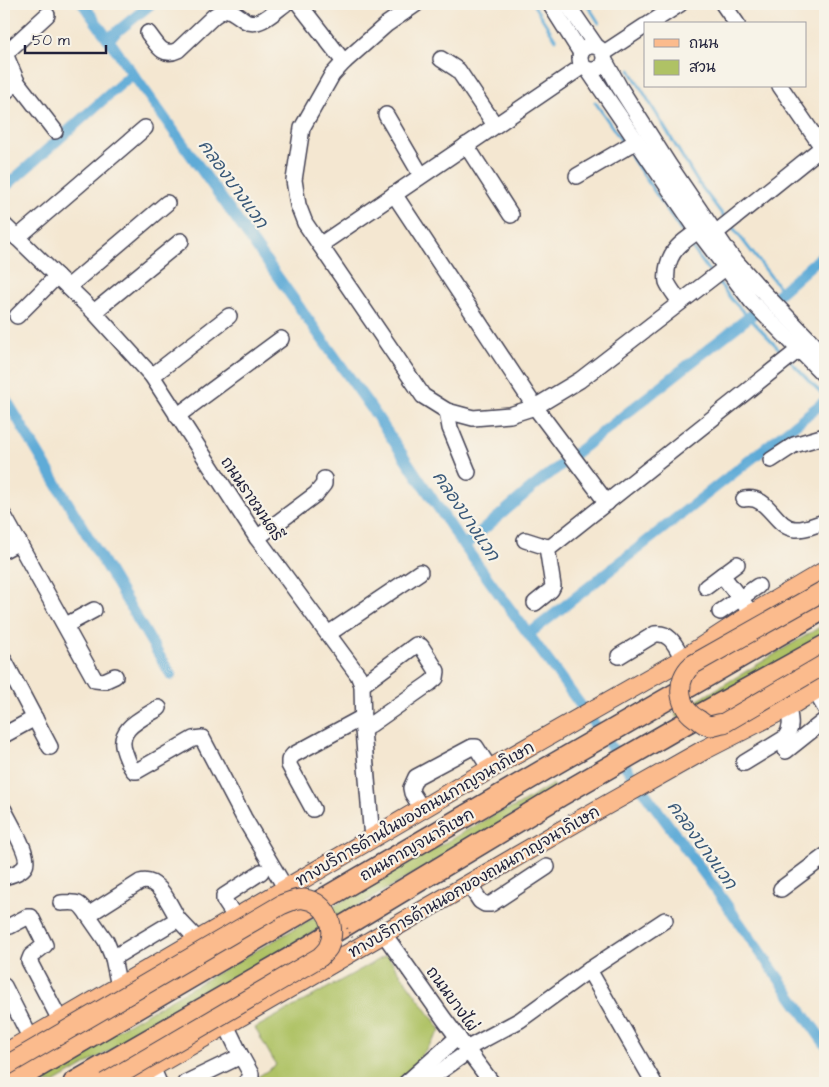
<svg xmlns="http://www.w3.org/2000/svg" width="829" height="1087" viewBox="0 0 829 1087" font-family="'Architects Daughter','Playpen Sans Thai',sans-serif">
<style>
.green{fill:#afc265;stroke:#687250}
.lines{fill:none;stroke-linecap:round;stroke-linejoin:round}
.stream{stroke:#5fabd7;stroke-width:3}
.canal{stroke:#5fabd7;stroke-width:11}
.minor-casing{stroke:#424052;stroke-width:18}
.major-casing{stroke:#424052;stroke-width:21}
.highway-casing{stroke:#424052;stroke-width:24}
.minor{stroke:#fff;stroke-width:15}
.major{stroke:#fbbb8d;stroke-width:19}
.highway{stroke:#fbbb8d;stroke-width:21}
.major-bridge-casing{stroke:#424052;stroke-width:21;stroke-linecap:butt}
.path-bridge{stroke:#424052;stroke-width:2;stroke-dasharray:1 4;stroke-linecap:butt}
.major-bridge{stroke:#fbbb8d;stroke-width:19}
.labels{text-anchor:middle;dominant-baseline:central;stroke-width:4.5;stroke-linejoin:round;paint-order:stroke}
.street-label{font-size:16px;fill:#22223b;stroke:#f7f3e8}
.water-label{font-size:18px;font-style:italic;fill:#3a5979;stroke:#f7f3e8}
</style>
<rect width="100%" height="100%" fill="#f7f3e8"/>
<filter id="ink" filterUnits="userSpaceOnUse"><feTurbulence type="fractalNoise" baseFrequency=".02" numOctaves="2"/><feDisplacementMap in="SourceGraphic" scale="10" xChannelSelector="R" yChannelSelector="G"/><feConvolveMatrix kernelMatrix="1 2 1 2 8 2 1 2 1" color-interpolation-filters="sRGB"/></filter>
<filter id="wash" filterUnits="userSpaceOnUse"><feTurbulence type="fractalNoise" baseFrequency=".0096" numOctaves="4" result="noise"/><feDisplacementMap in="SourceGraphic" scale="20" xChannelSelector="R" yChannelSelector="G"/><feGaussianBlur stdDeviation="1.12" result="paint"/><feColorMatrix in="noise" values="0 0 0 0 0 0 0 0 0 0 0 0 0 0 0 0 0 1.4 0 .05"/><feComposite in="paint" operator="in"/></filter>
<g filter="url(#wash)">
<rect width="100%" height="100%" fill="#f4e7d1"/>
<g class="green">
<path d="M825,624V637L677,718L675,714Z"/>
<path d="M553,784L556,788L509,818L54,1083H25L497,813L515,807Z"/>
<path d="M387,955L441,1030L407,1074L396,1083H259L256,1078L276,1065L255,1028Z"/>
</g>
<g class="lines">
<g class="stream">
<path d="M533,4L556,40"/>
<path d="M587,4L599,23"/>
<path d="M630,70L697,181L725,218"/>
<path d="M595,102L621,140"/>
<path d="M630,155L681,231"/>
<path d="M731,225L782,291"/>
<path d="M691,246L711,274"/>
<path d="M717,280L731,299L785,355"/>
<path d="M791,362L825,397"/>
</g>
<g class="canal">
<path d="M83,4L372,409L464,546L719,894L825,1044"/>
<path d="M108,39L151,4"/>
<path d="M4,188L132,74"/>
<path d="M4,396L171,675"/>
<path d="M464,546L533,487L782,291L825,253"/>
<path d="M529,634L825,401"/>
</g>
</g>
</g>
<g filter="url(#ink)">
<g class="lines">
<g class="minor-casing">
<g id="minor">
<path d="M299,4L344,62"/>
<path d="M416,4L387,24L344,62L332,75L302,128L294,180L298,205L305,223L423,396L447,411L473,418L510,415L535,407L580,380L725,268"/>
<path d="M550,4L581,53"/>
<path d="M567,4L596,46"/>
<path d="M723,4L737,24"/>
<path d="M649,24L680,4"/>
<path d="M148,33C157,44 162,58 178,50L214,16L225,9C234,11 238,16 246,21C259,28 275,11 285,4"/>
<circle cx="592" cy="58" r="12"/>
<path d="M604,53L645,26"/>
<path d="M441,59L458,70L495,125"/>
<path d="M605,61L620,88L669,165L731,256L766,295L825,356"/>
<path d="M588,70L698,231L752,302L825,376"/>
<path d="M17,82L55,131"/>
<path d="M780,86L822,147"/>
<path d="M4,93L17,82L6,56L9,50L47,15"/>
<path d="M386,115L421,175"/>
<path d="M466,145L511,215"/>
<path d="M577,176L637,141"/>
<path d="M394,194L535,407L607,503"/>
<path d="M4,225L94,312L152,376L257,538L358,675L362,685L363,730L372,839"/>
<path d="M17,238L145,128"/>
<path d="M708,239L825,145"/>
<path d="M320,245L583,66"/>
<path d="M68,287L167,203"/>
<path d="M680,302C676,296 670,289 667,282C666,278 667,274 667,270C670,250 682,242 698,231"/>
<path d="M94,312L181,241"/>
<path d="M17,316L57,276"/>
<path d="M152,376L229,316"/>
<path d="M447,411L450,428L468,472"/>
<path d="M177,416L281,339"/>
<path d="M771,460L794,445L825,436"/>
<path d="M744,499C769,494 774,527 795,529C806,530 815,524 825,522"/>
<path d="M4,516L95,680L104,681L115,676"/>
<path d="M257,538L316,494L324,484V479"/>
<path d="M525,540L547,547L552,546L806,344"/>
<path d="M4,550L19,542"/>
<path d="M722,575L737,564"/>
<path d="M706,587L722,575L752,614"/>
<path d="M535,603L551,590L553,586L547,547"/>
<path d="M720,612L758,586"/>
<path d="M66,625L94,610"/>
<path d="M328,634L420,572"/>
<path d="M619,656L655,634C671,632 676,647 683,659"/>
<path d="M4,660L50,747"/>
<path d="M362,685L416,645L421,646L437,671L436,678L430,683L363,730"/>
<path d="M815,691L825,708"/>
<path d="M159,708C141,719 115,729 125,753C128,760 129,766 134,771H137L193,739L202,738L244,818L286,889"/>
<path d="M4,735L35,718"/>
<path d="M786,751L825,720"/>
<path d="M744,763L785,738C793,727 790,719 788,707"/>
<path d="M313,809L289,765V760L293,755L363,717"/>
<path d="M422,809L412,793L411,788L416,777L472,747H476L490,769"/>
<path d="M4,810C9,821 31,856 25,866C22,872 10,875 4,877"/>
<path d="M469,884L480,901L485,904H491L547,867"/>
<path d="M781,889L825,856"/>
<path d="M61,903C77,902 79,901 88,915"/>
<path d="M236,918L224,900V896L261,872"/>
<path d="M10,926L27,917H31L45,945L31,956L29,961L61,1022"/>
<path d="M384,934L444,1019L492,1083"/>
<path d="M113,958L106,941L88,915L140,882C159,876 170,906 178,919"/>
<path d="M589,970L654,1083"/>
<path d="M4,986L31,1039"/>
<path d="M119,987L113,958L178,919L198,940"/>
<path d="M466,1049L520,1020L589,970L665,920"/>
<path d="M241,1056L251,1074V1078L245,1083"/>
<path d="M152,1067L159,1083"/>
<path d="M185,1083L241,1056L226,1025"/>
<path d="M406,1083L458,1037"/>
<path d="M424,1083L469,1051"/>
</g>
</g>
<g class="major-casing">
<g id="major">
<path d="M4,1054L490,769L683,659L752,614L825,571"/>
<path d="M125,1083L578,821L704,750L788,707L825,684"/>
</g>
</g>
<g class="highway-casing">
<g id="highway">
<path d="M10,1083L544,770L825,608"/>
<path d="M74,1083L289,959L561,795L684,724L825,646"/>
</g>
</g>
<use href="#minor" class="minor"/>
<use href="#major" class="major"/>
<use href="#highway" class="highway"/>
<g class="major-bridge-casing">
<g id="major-bridge">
<path d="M825,590L692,665C675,680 677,709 699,720C701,722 706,725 709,726C713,726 720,723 724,723L825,664"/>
<path d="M4,1067L281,905C289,902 296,898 304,899C327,902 338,928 328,948C326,951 323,954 320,957L105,1083"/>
</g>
</g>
<g class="path-bridge">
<path d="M309,861L326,891"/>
<path d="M347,928L364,958"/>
</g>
<use href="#major-bridge" class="major-bridge"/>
</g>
</g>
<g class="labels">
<g class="street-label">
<text transform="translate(252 499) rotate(56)">ถนนราชมนตรี</text>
<text transform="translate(415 814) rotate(-30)">ทางบริการด้านในของถนนกาญจนาภิเษก</text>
<text transform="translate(417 845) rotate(-30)">ถนนกาญจนาภิเษก</text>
<text transform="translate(474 882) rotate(-30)">ทางบริการด้านนอกของถนนกาญจนาภิเษก</text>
<text transform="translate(452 999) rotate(54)">ถนนบางไผ่</text>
</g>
<g class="water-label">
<text transform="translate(233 184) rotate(54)">คลองบางแวก</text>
<text transform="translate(466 516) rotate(56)">คลองบางแวก</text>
<text transform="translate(702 845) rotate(54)">คลองบางแวก</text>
</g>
</g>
<rect width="829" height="1087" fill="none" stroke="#f7f3e8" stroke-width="20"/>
<rect x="644" y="22" width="162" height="65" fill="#f7f3e8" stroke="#a29fa3"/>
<rect x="654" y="39" width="25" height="8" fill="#fbbb8d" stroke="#a29fa3"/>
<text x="689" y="48" font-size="15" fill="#22223b">ถนน</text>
<rect x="654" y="60" width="25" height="15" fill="#afc265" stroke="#a29fa3"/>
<text x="689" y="72" font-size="15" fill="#22223b">สวน</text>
<path d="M25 45v8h81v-8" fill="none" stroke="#22223b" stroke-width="2.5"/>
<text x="32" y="45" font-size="15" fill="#22223b" stroke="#f7f3e8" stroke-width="4" paint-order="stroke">50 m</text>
</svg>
